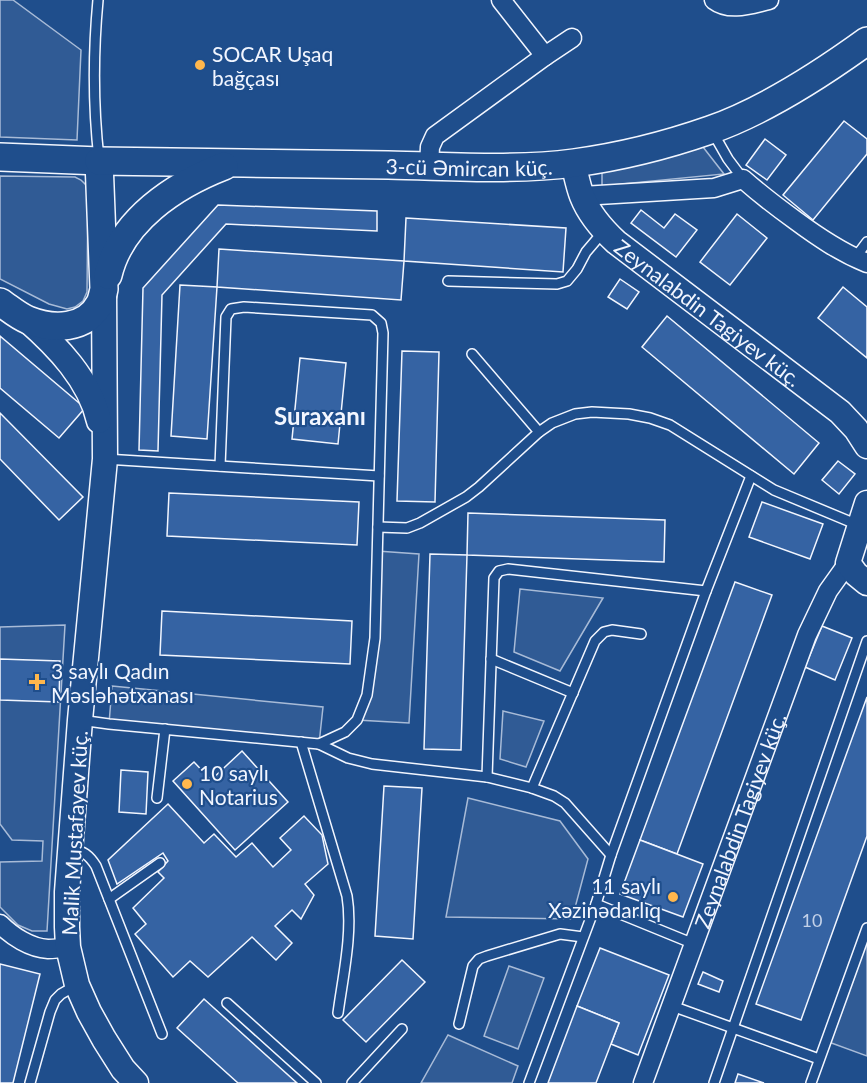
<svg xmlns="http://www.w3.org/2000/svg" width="867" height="1083" viewBox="0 0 867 1083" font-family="Lato,sans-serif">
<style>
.built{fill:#305b95;stroke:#a8bbd7;stroke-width:1.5}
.building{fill:#3563a3;stroke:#f2f6ff;stroke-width:1.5}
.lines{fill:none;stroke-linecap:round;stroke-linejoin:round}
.service-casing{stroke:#f2f6ff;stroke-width:12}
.minor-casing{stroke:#f2f6ff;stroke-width:21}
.tertiary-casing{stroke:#f2f6ff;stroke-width:27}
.secondary-casing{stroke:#f2f6ff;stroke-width:30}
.service{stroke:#1f4e8c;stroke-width:9}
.minor{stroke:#1f4e8c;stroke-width:18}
.tertiary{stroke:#1f4e8c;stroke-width:24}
.secondary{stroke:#1f4e8c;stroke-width:27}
.poi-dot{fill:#ffb74d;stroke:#1f4e8c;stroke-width:2}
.labels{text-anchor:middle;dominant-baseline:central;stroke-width:4.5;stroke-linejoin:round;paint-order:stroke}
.number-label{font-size:18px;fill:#c3d1e8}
.poi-label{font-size:21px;fill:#f2f6ff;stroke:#1f4e8c;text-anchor:start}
.street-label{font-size:21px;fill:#f2f6ff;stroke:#1f4e8c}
.quarter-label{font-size:24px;font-weight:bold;fill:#f2f6ff;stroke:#1f4e8c}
</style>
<rect width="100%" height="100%" fill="#1f4e8c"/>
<g class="built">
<path d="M0,0H13L81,50L77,140L0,137Z"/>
<path d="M703,147L724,174L602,186V169Z"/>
<path d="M0,176L75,177L81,180L86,185L88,191L87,292L83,301L75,307L67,309L49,304L0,279Z"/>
<path d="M377,551L419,554L409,723L357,720L367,695Z"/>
<path d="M520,589L603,598L560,671L514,652Z"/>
<path d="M65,625L47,931H32L18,925L0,907V862L42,861L43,841L12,840L0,824V627Z"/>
<path d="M112,686L323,707L319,744L109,724Z"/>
<path d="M503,711L544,721L526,767L500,759Z"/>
<path d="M468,798L560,821L588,859L572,919L446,917Z"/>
<path d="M867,928V1056L826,1041Z"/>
<path d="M509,966L544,978L518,1049L484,1036Z"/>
<path d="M448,1035L518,1066L512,1083H421Z"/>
</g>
<g class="building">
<path d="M844,121L867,139V154L813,220L783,195Z"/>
<path d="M765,139L786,155L767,180L746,165Z"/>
<path d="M218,205L377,211V231L226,224L162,295L158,451L139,450L143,288Z"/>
<path d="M641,210L664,228L675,214L697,230L676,257L631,223Z"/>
<path d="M737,214L767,238L730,285L700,262Z"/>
<path d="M406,218L566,228L563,272L404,261Z"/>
<path d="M219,249L404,261L401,300L217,287Z"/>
<path d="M620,279L639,292L627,309L608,297Z"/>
<path d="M180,285L217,287L207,439L171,436Z"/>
<path d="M843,287L867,307V358L818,318Z"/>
<path d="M667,316L819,443L794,474L642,347Z"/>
<path d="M0,336L85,408L59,438L0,388Z"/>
<path d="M402,351L439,352L435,502L397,501Z"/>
<path d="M300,358L346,363L338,444L292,439Z"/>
<path d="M0,413L83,497L59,520L0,459Z"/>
<path d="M838,461L855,474L839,494L822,480Z"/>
<path d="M169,493L359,502L357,545L167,536Z"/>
<path d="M762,502L823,524L810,559L749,537Z"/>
<path d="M468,513L665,520L664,562L467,555Z"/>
<path d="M430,554L467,555L461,750L424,749Z"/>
<path d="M735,582L772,595L677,854L640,840Z"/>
<path d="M162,611L352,621L350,664L160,655Z"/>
<path d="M822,626L852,638L835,680L805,667Z"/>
<path d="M0,659L60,661L59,702L0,700Z"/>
<path d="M867,697V836L801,1020L756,1004Z"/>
<path d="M242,751L288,802L235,850L173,781L194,762L211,780Z"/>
<path d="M121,770L148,772L146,814L119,812Z"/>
<path d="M384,786L422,788L413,939L375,936Z"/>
<path d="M168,804L204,843L214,834L236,857L252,843L273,867L291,850L280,838L304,816L322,835L328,864L305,884L314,895L301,919L292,910L275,926L292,943L276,960L252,937L208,977L190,961L173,977L135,934L146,924L133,908L164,878L158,872L168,861L163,853L117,884L108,860Z"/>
<path d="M640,840L703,864L683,917L620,894Z"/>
<path d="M600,948L669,975L638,1055L611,1044L619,1023L577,1006Z"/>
<path d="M402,960L425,982L366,1042L343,1020Z"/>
<path d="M0,964L40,974L13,1083H0Z"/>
<path d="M703,972L723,981L719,992L698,984Z"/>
<path d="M204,999L297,1083H238L177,1028Z"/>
<path d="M577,1006L619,1023L596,1083H548Z"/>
<path d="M738,1074L764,1083H735Z"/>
</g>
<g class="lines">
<g class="service-casing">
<g id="service">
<path d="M98,0C93,53 93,106 99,159"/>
<path d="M712,131L728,159L743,179"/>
<path d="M855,258L867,242"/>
<path d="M448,281L557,284L567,281L577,269L586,252L603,232"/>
<path d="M472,354L539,432"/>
<path d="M105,459L379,476"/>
<path d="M378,527L407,528L420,523L466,497L479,487L539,432L552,423L575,414L592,412L629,414L650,418L670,425L774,490L858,525"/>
<path d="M491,659L573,693"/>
<path d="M80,720L109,724L319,744L345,732L357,720L367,695L375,638L383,333L381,323L372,315L244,307L231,309L226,317L220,466"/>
<path d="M301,742L347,896C353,932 343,976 338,1013"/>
<path d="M319,744L348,758L372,764L487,777L532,788L554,796L565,803L611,855"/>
<path d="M487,777L494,578L499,571L508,569L706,591"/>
<path d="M532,788L595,641L604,632L612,630L641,634"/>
<path d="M157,798L165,729"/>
<path d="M71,848C83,851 89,855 96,866L162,1034"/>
<path d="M109,899L160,863"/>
<path d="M596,904L694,944"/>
<path d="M227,1003L316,1083"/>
<path d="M672,1006L819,1059"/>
<path d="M459,1024L473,966L479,959L487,956L560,934L583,937"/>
<path d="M30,1083L50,1012L55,1000L61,994L75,986"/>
<path d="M352,1083L402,1029"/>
<path d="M529,1083L596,904L611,855L706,591L751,476"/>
<path d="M714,1083L867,641"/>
<path d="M811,1083L867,928"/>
</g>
</g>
<g class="minor-casing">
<g id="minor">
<path d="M714,0C730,12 751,4 769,0"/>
<path d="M545,56L572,38"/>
<path d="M429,166L430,147L435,136L545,56L501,0"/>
<path d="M582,196L714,188L743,179C760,194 777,207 795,220C818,237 840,252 867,263"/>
<path d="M0,924C12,936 30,948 48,949C55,949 62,948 68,947"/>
<path id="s1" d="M643,1083L807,635L828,591L848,563"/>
</g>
</g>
<g class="tertiary-casing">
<g id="tertiary">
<path id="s2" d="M573,163C576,174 578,186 582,196C589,214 602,229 616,242L840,412L856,429L867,446"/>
<path d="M104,289L105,459L80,720L67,892V927L68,947L77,985L89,1012L104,1039L123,1069L136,1083"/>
<path d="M26,319C57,346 90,380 99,421"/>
<path d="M867,503L848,563L856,574L867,583"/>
</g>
</g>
<g class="secondary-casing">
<g id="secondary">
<path d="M0,157L99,161L104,289C103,293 102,299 100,303C86,330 53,330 28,320C18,316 9,308 0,302"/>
<path id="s3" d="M99,161C195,162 292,164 388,165C450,166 513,171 574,163C619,157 667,145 710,130C765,111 820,75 867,41"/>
<path d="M108,275C121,220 175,185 224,166"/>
</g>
</g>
<use href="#service" class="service"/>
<use href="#minor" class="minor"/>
<use href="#tertiary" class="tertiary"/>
<use href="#secondary" class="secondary"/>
</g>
<g class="poi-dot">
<circle cx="200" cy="65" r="6"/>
<path d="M34 673h6v6h6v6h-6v6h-6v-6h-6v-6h6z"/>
<circle cx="187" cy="784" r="6"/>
<circle cx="673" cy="897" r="6"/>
</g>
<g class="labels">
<g class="number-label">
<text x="812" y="920">10</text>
</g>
<g class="poi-label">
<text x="212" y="53">SOCAR Uşaq<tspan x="212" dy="24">bağçası</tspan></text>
<text x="51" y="670">3 saylı Qadın<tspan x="51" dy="24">Məsləhətxanası</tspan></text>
<text x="199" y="772">10 saylı<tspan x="199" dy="24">Notarius</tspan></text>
<text x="661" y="885" text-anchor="end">11 saylı<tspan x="661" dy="24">Xəzinədarlıq</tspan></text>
</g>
<g class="street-label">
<text stroke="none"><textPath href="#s3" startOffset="370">3-cü Əmircan küç.</textPath></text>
<text stroke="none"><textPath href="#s2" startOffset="208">Zeynalabdin Tagiyev küç.</textPath></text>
<text stroke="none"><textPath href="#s1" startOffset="280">Zeynalabdin Tagiyev küç.</textPath></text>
<text transform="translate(74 833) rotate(-87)">Malik Mustafayev küç.</text>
</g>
<g class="quarter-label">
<text x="320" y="415">Suraxanı</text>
</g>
</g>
</svg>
